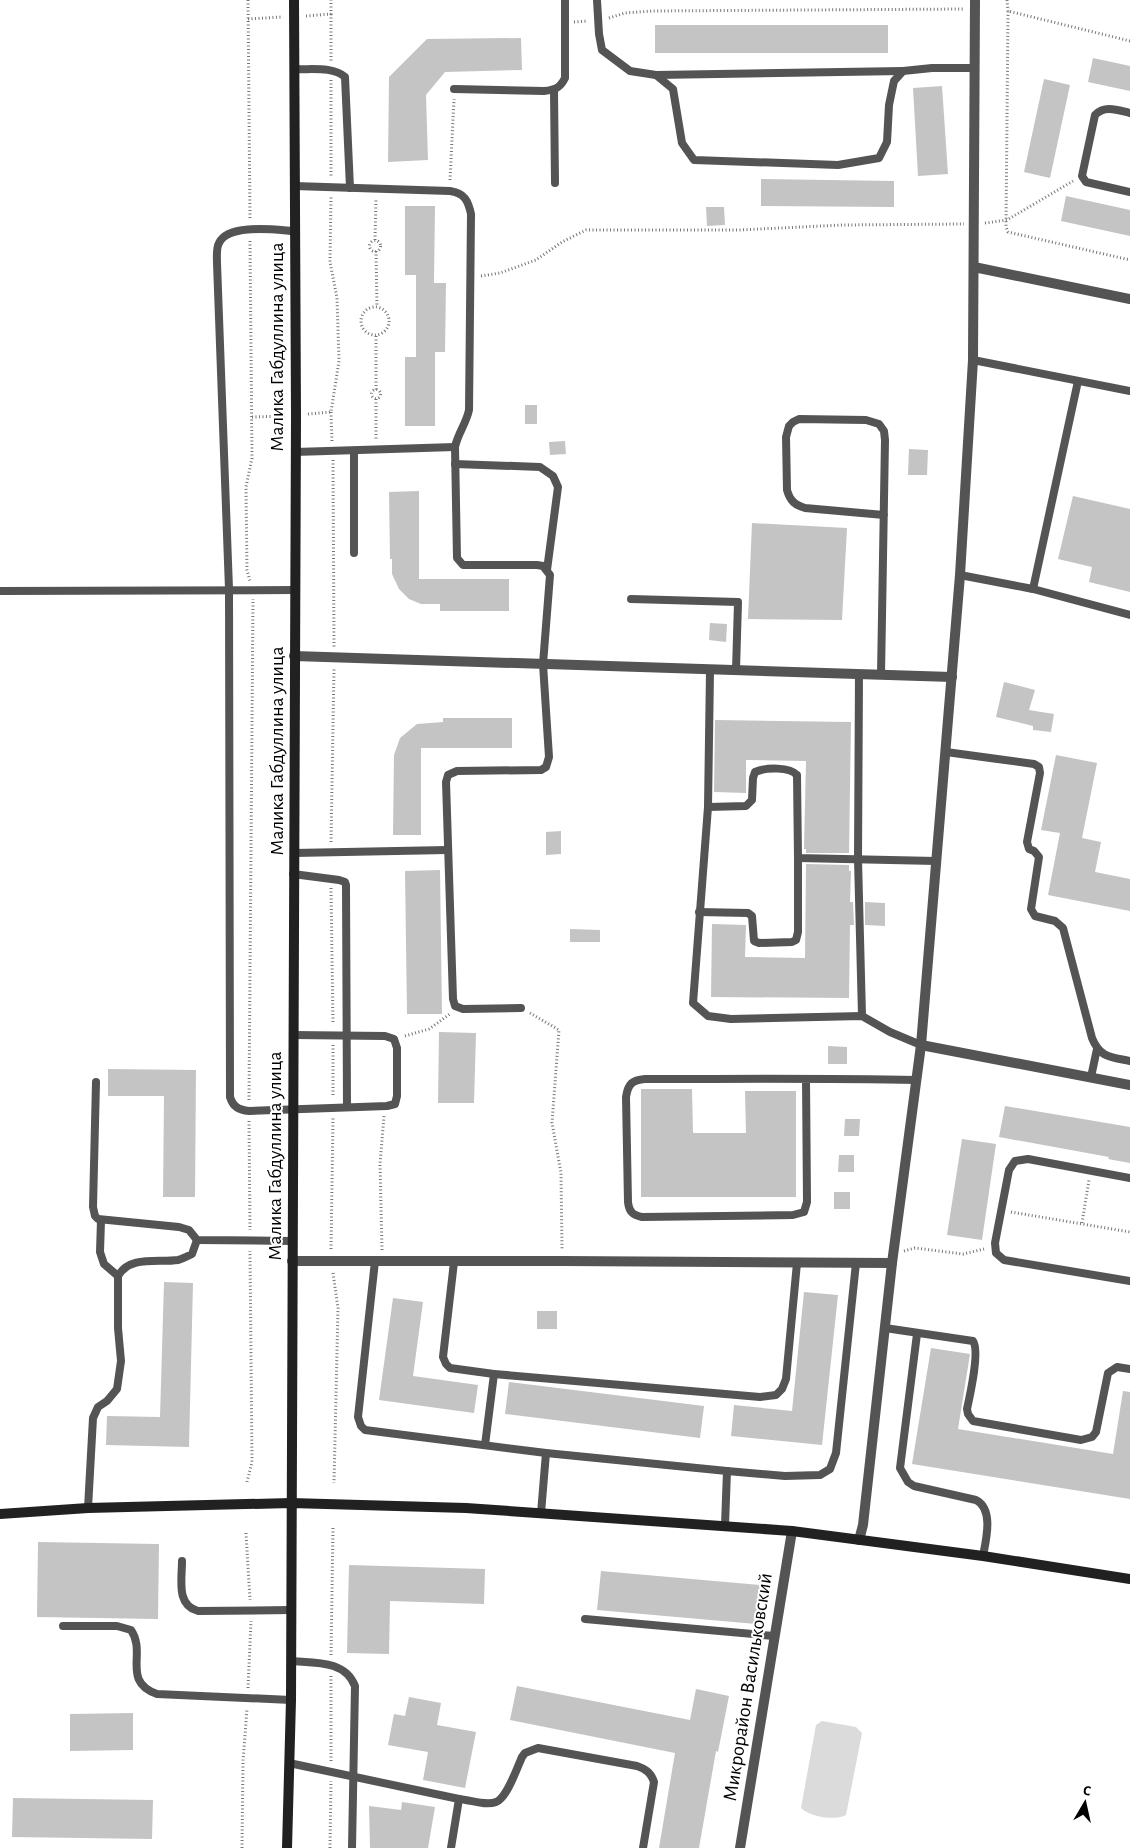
<svg xmlns="http://www.w3.org/2000/svg" width="1130" height="1848" viewBox="0 0 1130 1848" font-family="'Alegreya Sans',sans-serif">
<style>
.green{fill:#dbdbdb}
.building{fill:#c4c4c4}
.lines{fill:none;stroke-linecap:round;stroke-linejoin:round}
.path{stroke:#767676;stroke-width:3;stroke-dasharray:1 2.5;stroke-linecap:butt}
.lane{stroke:#545454;stroke-width:8}
.street{stroke:#545454;stroke-width:10}
.secondary{stroke:#212121;stroke-width:10}
.labels{text-anchor:middle;dominant-baseline:central;stroke-width:4;stroke-linejoin:round;paint-order:stroke}
.street-label{font-size:20px;fill:#000;stroke:#fff}
</style>
<rect width="100%" height="100%" fill="#fff"/>
<path class="green" d="M822,1721L856,1727L862,1733L846,1815C835,1821 810,1817 801,1808L816,1725Z"/>
<g class="building">
<rect x="655" y="25" width="233" height="28"/>
<path d="M521,38L522,70L445,72L426,95L428,160L388,162L389,77L427,39Z"/>
<path d="M1093,58L1130,66V91L1088,82Z"/>
<path d="M1044,79L1070,85L1050,178L1024,172Z"/>
<path d="M942,86L948,174L918,176L913,88Z"/>
<path d="M761,179L894,181V207L761,206Z"/>
<path d="M1066,196L1130,210V236L1061,221Z"/>
<path d="M405,206H435L434,283H446L445,352H435V426H405V357H416V275H405Z"/>
<path d="M706,207H724L725,225L707,226Z"/>
<rect x="525" y="405" width="12" height="19"/>
<path d="M565,441L566,454L550,455L549,442Z"/>
<path d="M909,449L928,450L927,475H908Z"/>
<path d="M419,491V579H509V611H440V604H421L409,599L399,589L392,574V559H390L389,492Z"/>
<path d="M1073,496L1130,509V592L1089,582L1092,567L1058,559Z"/>
<path d="M752,523L847,528L842,620L748,619Z"/>
<path d="M710,623L727,624L726,642L709,640Z"/>
<path d="M1004,682L1035,690L1029,710L1054,714L1051,732L1033,730V726L996,717Z"/>
<path d="M443,718H512V748H421V835H393L394,755L400,738L417,724L443,722Z"/>
<path d="M715,720L851,722L849,853H806V849H804L806,761L746,760V793L714,792Z"/>
<path d="M1056,755L1097,763L1082,838L1101,842L1095,872L1130,879V911L1048,895L1060,833L1041,830Z"/>
<path d="M561,831V854L546,855V832Z"/>
<path d="M806,864L849,865V871H851L850,902H853L854,925H850L849,998L711,997L712,924L746,925L745,957L805,958Z"/>
<path d="M440,870L442,1014H407L405,871Z"/>
<path d="M865,902L885,903V926L865,925Z"/>
<path d="M570,929L600,930V942H570Z"/>
<path d="M439,1032L476,1033L474,1103H438Z"/>
<path d="M828,1046L847,1047V1064H828Z"/>
<path d="M108,1069L196,1070L195,1197H163L164,1096H108Z"/>
<path d="M641,1089H692L693,1133H746L745,1091H796V1197H641Z"/>
<path d="M1005,1106L1130,1127V1163L1108,1159L1109,1157L999,1137Z"/>
<path d="M845,1119H860L859,1136H844Z"/>
<path d="M962,1139L996,1144L982,1240L947,1235Z"/>
<path d="M839,1155H854V1172H838Z"/>
<rect x="834" y="1192" width="16" height="17"/>
<path d="M164,1282L193,1283L189,1447L106,1445L107,1416L160,1417Z"/>
<path d="M804,1292L838,1295L822,1445L731,1436L734,1405L792,1411Z"/>
<path d="M393,1298L423,1302L413,1376L478,1385L474,1413L379,1400Z"/>
<rect x="537" y="1311" width="20" height="18"/>
<path d="M931,1348L970,1354L958,1429L1113,1454L1123,1391L1130,1392V1499L912,1464Z"/>
<path d="M509,1382L704,1406L700,1438L505,1414Z"/>
<path d="M38,1542L159,1544L158,1619L37,1617Z"/>
<path d="M349,1565L485,1569L484,1604L390,1601L389,1654L347,1653Z"/>
<path d="M601,1571L760,1585L756,1624L597,1610Z"/>
<path d="M517,1686L690,1720L696,1689L729,1696L718,1752L716,1751L699,1848H659L675,1753L510,1720Z"/>
<path d="M409,1697L441,1703L437,1725L476,1732L465,1788L423,1780L428,1752L388,1745L394,1714L405,1716Z"/>
<path d="M133,1713V1750L70,1751V1714Z"/>
<path d="M13,1798L153,1800L152,1839L12,1837Z"/>
<path d="M402,1802L435,1807L428,1848H370L369,1806L401,1810Z"/>
</g>
<g class="lines">
<g class="path">
<path d="M248,0L250,219"/>
<path d="M1007,0L1008,11"/>
<path d="M331,14V61"/>
<path d="M306,16L331,14V0"/>
<path d="M609,18L625,13L652,11L964,9"/>
<path d="M248,19L282,17"/>
<path d="M574,22L588,21"/>
<path d="M1130,41L1008,11L1006,227L1008,232L1130,260"/>
<path d="M331,80V176"/>
<path d="M450,180L454,99"/>
<path d="M985,223L1007,220L1073,181"/>
<path d="M375,240L376,199"/>
<circle cx="375" cy="246" r="5.5"/>
<path d="M250,241L252,458L246,487L247,570L250,581"/>
<path d="M376,251L377,307"/>
<path d="M481,276L500,273L536,260L562,242L586,230H739L842,225L964,224"/>
<circle cx="375" cy="321" r="14"/>
<path d="M376,336V390"/>
<circle cx="376" cy="394" r="4.5"/>
<path d="M376,399V441"/>
<path d="M331,412L332,442"/>
<path d="M308,414L331,412L339,361L337,298L330,262L331,197"/>
<path d="M252,417L285,416"/>
<path d="M333,460L334,647"/>
<path d="M331,842L334,668"/>
<path d="M331,888L333,1024"/>
<path d="M530,1013L559,1030L552,1123L561,1173L562,1249"/>
<path d="M405,1036L429,1029L450,1014"/>
<path d="M333,1045V1097"/>
<path d="M249,1100L253,599"/>
<path d="M249,1121L250,1230"/>
<path d="M1011,1212L1130,1232"/>
<path d="M1082,1223L1089,1180"/>
<path d="M331,1249L333,1118"/>
<path d="M382,1250L380,1164L384,1116"/>
<path d="M904,1251L915,1248L963,1254L984,1249"/>
<path d="M333,1273L338,1308L334,1483"/>
<path d="M247,1482L252,1462L250,1251"/>
<path d="M246,1533L250,1600"/>
<path d="M331,1655L333,1528"/>
<path d="M331,1676V1762"/>
<path d="M248,1688L251,1621"/>
<path d="M242,1848L243,1761L247,1709"/>
<path d="M330,1848L331,1781"/>
</g>
<g class="lane">
<path d="M597,0L599,34L602,50L630,71L656,75L673,89L682,143L694,160L838,165L879,158L887,142L889,105L894,81L903,71L932,68H975"/>
<path d="M294,69C310,70 333,66 345,77L350,188"/>
<path d="M656,75L903,71"/>
<path d="M454,89L544,91C555,90 560,88 565,78V0"/>
<path d="M554,90L555,183"/>
<path d="M1130,113C1117,110 1105,105 1095,115L1082,176L1086,182L1130,192"/>
<path d="M294,186L450,191C464,193 468,200 471,214L469,410C466,424 458,433 455,447L457,558L463,565H537L543,566L550,575L543,664L549,757L546,767L541,770L457,771L448,775L446,782L453,999L455,1006L463,1009L521,1008"/>
<path d="M973,360L1130,391"/>
<path d="M295,452L455,447"/>
<path d="M455,464L540,467L553,476L558,487L547,570"/>
<path d="M354,553V451"/>
<path d="M960,575L1033,589L1130,615"/>
<path d="M1033,589L1078,381"/>
<path d="M0,591L295,590"/>
<path d="M631,599L738,602L736,670"/>
<path d="M710,671L708,807L693,1003L708,1016L731,1019L862,1016L890,1032L921,1045"/>
<path d="M859,674L858,859L862,1016"/>
<path d="M881,675L885,440L884,431L879,424L866,420L799,419L793,422L789,426L786,437L787,490C790,501 795,505 805,508L884,515"/>
<path d="M946,752L1034,764L1039,767L1040,773L1027,842L1029,849L1034,851L1039,857L1031,909L1035,916L1055,921L1063,928L1092,1038C1100,1058 1111,1057 1130,1061"/>
<path d="M708,807L746,806L752,800L753,778L755,772C766,767 790,767 797,775L798,858L936,861"/>
<path d="M294,853L447,850"/>
<path d="M293,874L339,880L345,882L346,885L347,1107"/>
<path d="M699,912L748,913L752,916L754,941L759,943L792,942L796,940L798,932V858"/>
<path d="M293,1035L385,1036L394,1039L397,1048V1096L395,1104L387,1106L249,1111C239,1110 233,1107 230,1097L229,589L217,263C217,257 216,248 219,243C228,223 277,230 294,231"/>
<path d="M1091,1077L1097,1049"/>
<path d="M806,1079L807,1202L804,1212L793,1215L642,1217C632,1215 629,1211 628,1202L626,1097C628,1084 632,1080 645,1079C735,1079 825,1078 916,1080"/>
<path d="M96,1082L93,1207L95,1216L98,1219L179,1227L189,1230L197,1240L292,1241"/>
<path d="M1130,1178L1028,1159L1015,1161L1009,1170L995,1243L996,1253L1004,1260L1130,1281"/>
<path d="M101,1220L100,1252L104,1264L118,1276"/>
<path d="M375,1261L358,1417L361,1426L365,1430L546,1453L727,1471L725,1525"/>
<path d="M454,1262L443,1357L446,1364L450,1368L494,1374L485,1445"/>
<path d="M885,1328L973,1341C980,1351 970,1395 967,1409L968,1414L973,1421L1081,1440L1092,1437L1096,1432L1108,1373L1117,1367L1130,1369"/>
<path d="M917,1334L900,1468L908,1482L914,1486L976,1500C994,1509 986,1540 983,1556"/>
<path d="M494,1374L760,1397L776,1395L782,1389L786,1379L797,1263"/>
<path d="M727,1471L785,1476L820,1475L830,1469L836,1453L856,1263"/>
<path d="M88,1508L93,1418L98,1407L107,1401L117,1389L121,1361L118,1328V1276C130,1255 158,1263 178,1260C182,1259 188,1256 192,1254L197,1240"/>
<path d="M541,1513L546,1453"/>
<path d="M182,1561C182,1580 176,1605 198,1611L291,1610"/>
<path d="M585,1619L774,1636"/>
<path d="M63,1626H117L131,1630C147,1653 121,1681 157,1694L291,1700"/>
<path d="M291,1661C315,1663 345,1660 355,1686L352,1848"/>
<path d="M289,1763L459,1799L451,1848"/>
<path d="M459,1799C470,1800 486,1806 496,1802C507,1798 517,1768 522,1757L525,1753L538,1748L637,1766C646,1769 651,1773 654,1782L643,1848"/>
</g>
<g class="street">
<path d="M974,267L1130,299"/>
<path d="M294,656L952,677"/>
<path d="M921,1045L1130,1085"/>
<path d="M292,1261H563L892,1263"/>
<path d="M859,1540L863,1525L892,1263L921,1045L960,575L973,360L975,0"/>
<path d="M740,1848L792,1531"/>
</g>
<g class="secondary">
<path d="M0,1514L88,1508L291,1503L466,1508L792,1531L983,1556L1130,1579"/>
<path d="M287,1848L291,1700L296,416L294,0"/>
</g>
</g>
<g class="labels">
<g class="street-label">
<text transform="translate(277 347) rotate(-90)">Малика Габдуллина улица</text>
<text transform="translate(277 751) rotate(-90)">Малика Габдуллина улица</text>
<text transform="translate(275 1156) rotate(-90)">Малика Габдуллина улица</text>
<text transform="translate(748 1687) rotate(-81)">Микрорайон Васильковский</text>
</g>
</g>
<g transform="translate(1085 1803) rotate(9)" stroke="#ffffff" stroke-width="4" paint-order="stroke">
<path d="M0-4L9 19L0 12L-9 19Z" fill="#000000"/>
<text y="-8" font-size="14" font-weight="bold" text-anchor="middle" fill="#000000">С</text>
</g>
</svg>
